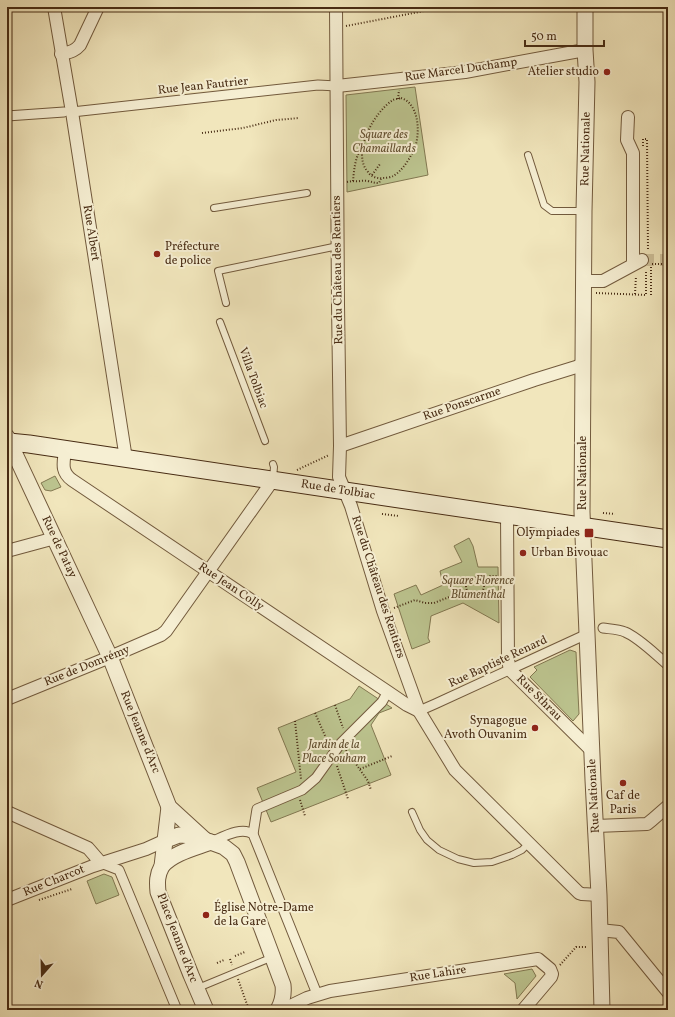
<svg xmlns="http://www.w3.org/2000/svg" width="675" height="1017" viewBox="0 0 675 1017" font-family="Vollkorn,serif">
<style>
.green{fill:#bcc48f;stroke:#827851}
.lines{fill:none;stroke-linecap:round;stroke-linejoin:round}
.minor-tunnel{stroke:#cfc19a;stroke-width:12;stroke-dasharray:12 6;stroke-linecap:butt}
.service-casing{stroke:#725a3d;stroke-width:8}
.pedestrian-casing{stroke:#725a3d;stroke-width:11}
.minor-casing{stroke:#725a3d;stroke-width:14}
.tertiary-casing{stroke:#725a3d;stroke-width:17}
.secondary-casing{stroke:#472b13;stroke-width:19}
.path{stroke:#472b13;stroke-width:2;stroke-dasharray:1 2;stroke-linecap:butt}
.service{stroke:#f6efd3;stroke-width:6}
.pedestrian{stroke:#f6efd3;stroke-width:9}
.minor{stroke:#f6efd3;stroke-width:12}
.tertiary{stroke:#f6efd3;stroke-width:15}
.secondary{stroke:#f6efd3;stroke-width:17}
.poi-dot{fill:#8f2418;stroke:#f6efd3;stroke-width:1.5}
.labels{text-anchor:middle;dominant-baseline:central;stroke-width:4;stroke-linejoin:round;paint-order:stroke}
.street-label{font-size:12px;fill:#472b13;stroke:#f6efd3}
.poi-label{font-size:12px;fill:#472b13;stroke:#f6efd3;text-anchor:end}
.park-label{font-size:12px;font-style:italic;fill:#645132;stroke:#f6efd3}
</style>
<rect width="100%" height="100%" fill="#f1e6bc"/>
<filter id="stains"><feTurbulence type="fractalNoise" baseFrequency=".005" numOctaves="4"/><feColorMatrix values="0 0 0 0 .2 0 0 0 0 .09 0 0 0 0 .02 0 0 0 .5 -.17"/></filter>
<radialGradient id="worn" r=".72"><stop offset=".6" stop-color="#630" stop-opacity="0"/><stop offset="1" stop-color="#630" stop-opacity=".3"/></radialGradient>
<g class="green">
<path d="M415,87L428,175L347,192L346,95Z"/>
<path d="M55,476L61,487L51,491L45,490L41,483Z"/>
<path d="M469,538L473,546L478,567H498L499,623L463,603L431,616L428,638L430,642L425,644L412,649L394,594L416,585L421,595L443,585L440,571L462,562L454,546Z"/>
<path d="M570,650L576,652L579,714L573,721L530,677L537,670L534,667Z"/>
<path d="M359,686L392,708L379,713L371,725L391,775L271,822L257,788L296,772L278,728L350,699Z"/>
<path d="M104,874L112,877L119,895L96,904L87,881Z"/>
<path d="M532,969L536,976L517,999L515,983L504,974Z"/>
</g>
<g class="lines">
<path class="minor-tunnel" d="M642,260H668"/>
<g class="service-casing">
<g id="service">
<path d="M528,155L544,205L552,211H584"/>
<path d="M214,208L307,193"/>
<path d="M226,303L218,271L338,246"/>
<path d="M220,322L265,441"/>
<path d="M273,478L274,467L273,464"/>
<path d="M412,812L420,830L427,840L439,850L458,859L474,863L492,862L512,855L522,850L529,843"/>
<path d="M198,988L273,957"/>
</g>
</g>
<g class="pedestrian-casing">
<g id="pedestrian">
<path d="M72,112L318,85L337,86"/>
<path d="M7,116L64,112"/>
<path d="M603,628C610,629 618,629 625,632C638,637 656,655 668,665"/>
<path d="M419,711L435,704L587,634"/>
<path d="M253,834L257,809L302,790L316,778L341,743L382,702L386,695"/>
<path d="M211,842C223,837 241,826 253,834L317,994"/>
<path d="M101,863L119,870L177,1010"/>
</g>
</g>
<g class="minor-casing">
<g id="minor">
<path d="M54,7L72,112L126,459"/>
<path d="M336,7L338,304L340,446L339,477L351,506L383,611L419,711L455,770L579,893L582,894L599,895"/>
<path d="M61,54C69,52 74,52 80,45L98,7"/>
<path d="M337,86L465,72L585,50"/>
<path d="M628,117L627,140L633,153V264"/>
<path d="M584,281H603L642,260"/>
<path d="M340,446L534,380L576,367L583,364"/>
<path d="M65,450C64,462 60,471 72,480L388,692L407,705L419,711"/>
<path d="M507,515L508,660L510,670L592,751"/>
<path d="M7,551L55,538"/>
<path d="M7,699L110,657L161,635L166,631L273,480"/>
<path d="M7,812L88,848L101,863"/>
<path d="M596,826L647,824L652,820L668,806"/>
<path d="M7,900L93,866L146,849L166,840"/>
<path d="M599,930L619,932L668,992"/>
<path d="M282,1010L307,998L330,991L538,959L550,969L552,974L551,977L523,1010"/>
</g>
</g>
<g class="tertiary-casing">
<g id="tertiary">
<path d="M585,7V50L587,82L584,211L582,512L593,780L599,895L602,1010"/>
<path d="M7,437L110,657L169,807L204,839"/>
<path d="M169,807L162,866C157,875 157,882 158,892L191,975L206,1010"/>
<path d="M166,840L179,835L194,836L224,847L233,854L237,862L283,985C284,994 283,1001 278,1010"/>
<path d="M162,866C173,853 195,848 211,842"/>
</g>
</g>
<g class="secondary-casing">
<path id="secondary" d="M7,442H9L29,444L668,539"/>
</g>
<g class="path">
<path d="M346,26L445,7"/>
<path d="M401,98C418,103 420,129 416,144C413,154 403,171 393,176C391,177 387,178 384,178C378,179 371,177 368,172C351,153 374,112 393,100C395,99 398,99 401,98Z"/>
<path d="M398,99L399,90"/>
<path d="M202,133L243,128L276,120L299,118"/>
<path d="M643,146V139H647L648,251"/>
<path d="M372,175L380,164"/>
<path d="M353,181C358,182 363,180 368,181C372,182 374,183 379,183L381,179"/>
<path d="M347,182L353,181C354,171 355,156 362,148"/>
<path d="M652,264H668"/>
<path d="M651,267V297"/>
<path d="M596,293L646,295V270"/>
<path d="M635,294L636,276"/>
<path d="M297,470L329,455"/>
<path d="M603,513L615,514"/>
<path d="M382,514L399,516"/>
<circle cx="475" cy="586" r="9"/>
<path d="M482,581L490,576H498"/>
<path d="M394,608L415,600L425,603H434L467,590"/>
<path d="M335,705L343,728"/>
<path d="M315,713L329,745"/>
<path d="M295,721L301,779"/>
<path d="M346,750L368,781L371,790"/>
<path d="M337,766L348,799"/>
<path d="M360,769L392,756"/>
<path d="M300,800L305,816"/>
<path d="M39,900L72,889"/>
<path d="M235,956L245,952"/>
<path d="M230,959L232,965"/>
<path d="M217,963L224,960"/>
<path d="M560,965L576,947H587"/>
<path d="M238,979L249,1010"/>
</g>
<use href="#service" class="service"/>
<use href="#pedestrian" class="pedestrian"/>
<use href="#minor" class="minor"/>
<use href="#tertiary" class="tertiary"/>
<use href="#secondary" class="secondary"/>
</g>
<g class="poi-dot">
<circle cx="607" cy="72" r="4"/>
<circle cx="157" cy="254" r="4"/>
<rect x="584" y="528" width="10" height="10" rx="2"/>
<circle cx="523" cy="553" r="4"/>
<circle cx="535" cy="728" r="4"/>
<circle cx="623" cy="783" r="4"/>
<circle cx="206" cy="915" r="4"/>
</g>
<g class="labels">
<g class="street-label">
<text transform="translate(461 70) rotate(-8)">Rue Marcel Duchamp</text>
<text transform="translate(203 86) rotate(-6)">Rue Jean Fautrier</text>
<text transform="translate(586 149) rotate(-89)">Rue Nationale</text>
<text transform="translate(91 233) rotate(81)">Rue Albert</text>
<text transform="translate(338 270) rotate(-91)">Rue du Château des Rentiers</text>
<text transform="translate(253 378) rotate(70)">Villa Tolbiac</text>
<text transform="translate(462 404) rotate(-19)">Rue Ponscarme</text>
<text transform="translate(583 473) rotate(-90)">Rue Nationale</text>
<text transform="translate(338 490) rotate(9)">Rue de Tolbiac</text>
<text transform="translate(59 547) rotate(65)">Rue de Patay</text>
<text transform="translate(231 587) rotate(34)">Rue Jean Colly</text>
<text transform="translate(378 587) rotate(72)">Rue du Château des Rentiers</text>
<text transform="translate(498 662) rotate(-25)">Rue Baptiste Renard</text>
<text transform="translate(87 666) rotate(-22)">Rue de Domrémy</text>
<text transform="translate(539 698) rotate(45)">Rue Sthrau</text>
<text transform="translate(140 732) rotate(68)">Rue Jeanne d'Arc</text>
<text transform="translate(594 796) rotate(-93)">Rue Nationale</text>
<text transform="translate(54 881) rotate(-22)">Rue Charcot</text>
<text transform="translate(177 938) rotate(69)">Place Jeanne d'Arc</text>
<text transform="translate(438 974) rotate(-9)">Rue Lahire</text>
</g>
<g class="poi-label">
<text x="599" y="72">Atelier studio</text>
<text x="165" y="247" text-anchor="start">Préfecture<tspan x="165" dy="14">de police</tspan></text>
<text x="580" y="533">Olympiades</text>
<text x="531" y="553" text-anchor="start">Urban Bivouac</text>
<text x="527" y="721">Synagogue<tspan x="527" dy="14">Avoth Ouvanim</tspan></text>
<text x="623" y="796" text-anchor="middle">Caf de<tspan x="623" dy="14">Paris</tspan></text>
<text x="214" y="908" text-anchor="start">Église Notre-Dame<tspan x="214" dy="14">de la Gare</tspan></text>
</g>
<g class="park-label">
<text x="384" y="135">Square des<tspan x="384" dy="14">Chamaillards</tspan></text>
<text x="478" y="581">Square Florence<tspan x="478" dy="14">Blumenthal</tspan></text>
<text x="334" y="745">Jardin de la<tspan x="334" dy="14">Place Souham</tspan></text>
</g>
</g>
<rect width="675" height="1017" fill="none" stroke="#f1e6bc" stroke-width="24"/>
<rect x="8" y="8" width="659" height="1001" fill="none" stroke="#472b13" stroke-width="2"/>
<rect x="12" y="12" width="651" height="993" fill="none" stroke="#472b13"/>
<g transform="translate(42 975) rotate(200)" stroke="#f6efd3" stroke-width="3" paint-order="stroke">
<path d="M0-3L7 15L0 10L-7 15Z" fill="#472b13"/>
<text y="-6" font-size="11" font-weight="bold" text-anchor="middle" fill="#472b13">N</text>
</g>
<path d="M525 40v6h79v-6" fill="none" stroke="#472b13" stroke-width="2"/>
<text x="531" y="40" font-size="12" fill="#472b13" stroke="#f6efd3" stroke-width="3" paint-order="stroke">50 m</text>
<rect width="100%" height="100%" filter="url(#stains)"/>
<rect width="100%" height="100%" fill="url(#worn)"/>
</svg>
